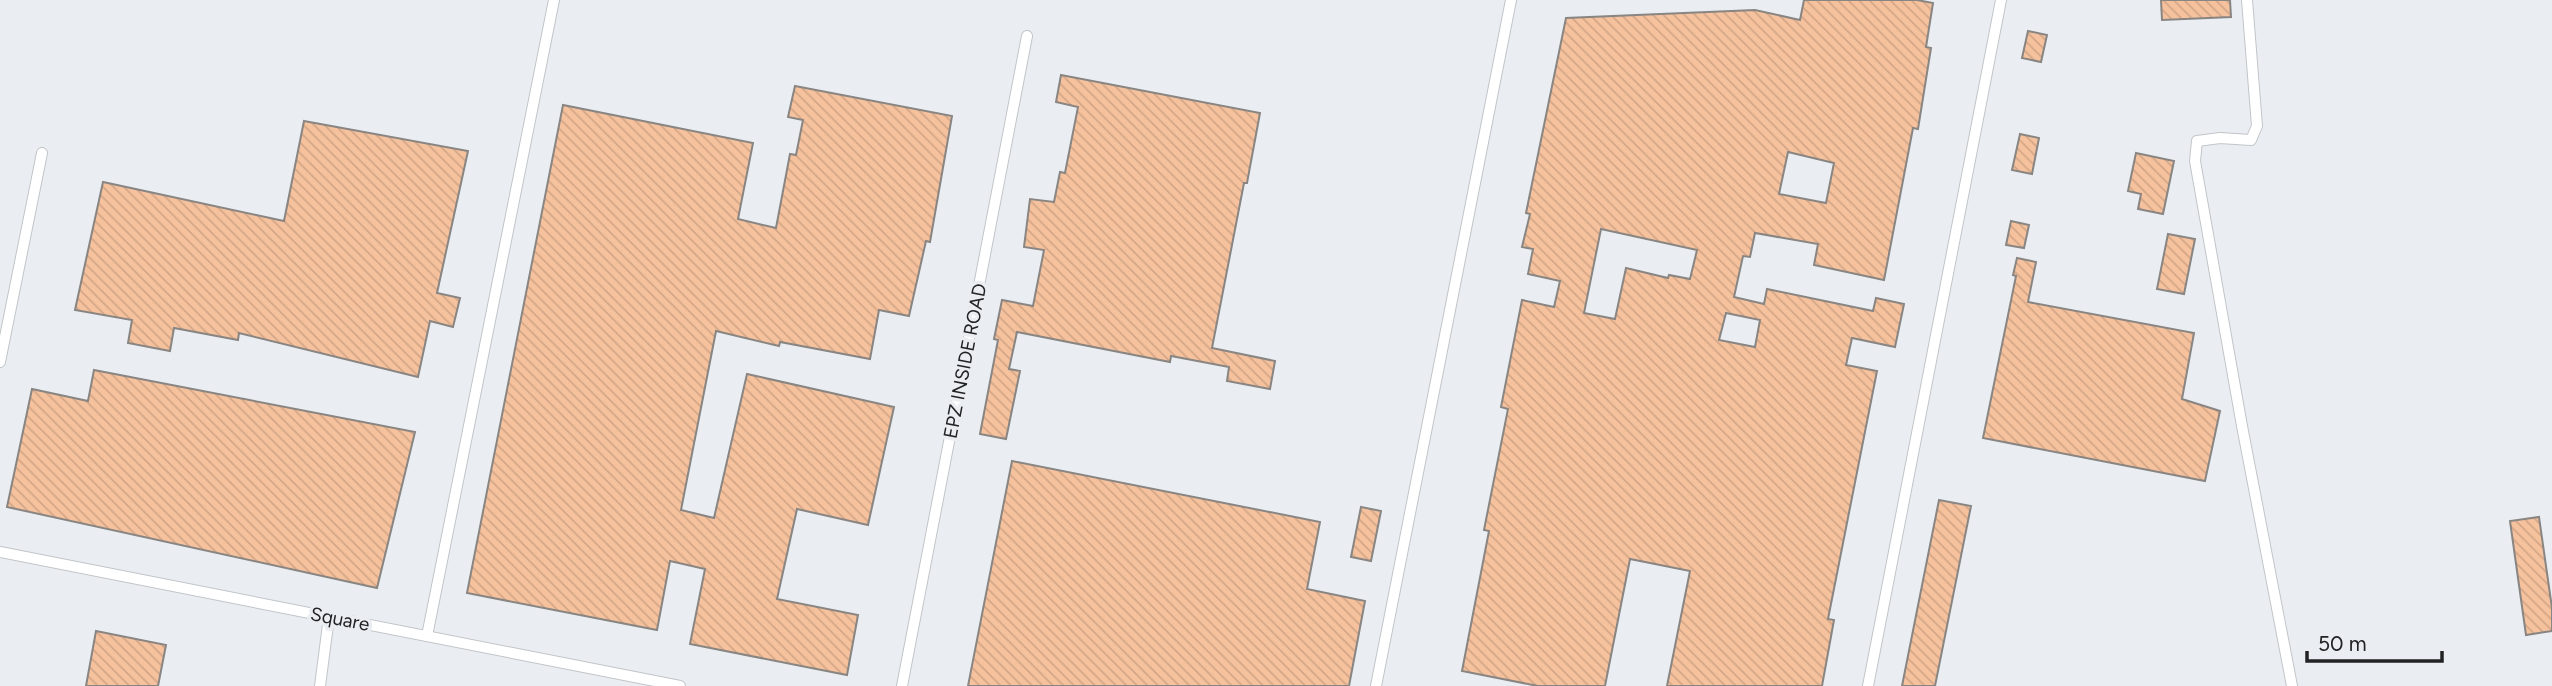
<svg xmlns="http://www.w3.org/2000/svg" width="2552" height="686" viewBox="0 0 2552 686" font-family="Figtree,sans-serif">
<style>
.building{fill:url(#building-back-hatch);stroke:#898582;stroke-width:2;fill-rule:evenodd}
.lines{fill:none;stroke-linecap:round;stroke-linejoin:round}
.service-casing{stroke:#c1c5c8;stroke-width:12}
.service{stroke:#fff;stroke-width:10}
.labels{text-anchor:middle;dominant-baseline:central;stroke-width:7;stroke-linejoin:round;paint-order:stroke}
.street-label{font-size:19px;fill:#222325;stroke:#eaeef2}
</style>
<defs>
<pattern id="building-back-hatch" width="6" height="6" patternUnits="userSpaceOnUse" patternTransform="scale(1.75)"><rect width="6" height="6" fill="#f6c29d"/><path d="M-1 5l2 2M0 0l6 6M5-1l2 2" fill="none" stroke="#d3a687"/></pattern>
</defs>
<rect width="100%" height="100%" fill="#eaeef2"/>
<g class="building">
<path d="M1804,0H1917L1933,3L1926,47L1931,48L1918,129L1913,128L1884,280L1814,265L1818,244L1755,233L1750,257L1743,256L1734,297L1764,304L1767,289L1873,311L1876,298L1904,304L1895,347L1852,338L1846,365L1877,371L1828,619L1834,620L1822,686H1667L1690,571L1630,559L1605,686H1538L1462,671L1489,531L1484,530L1508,409L1501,407L1522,300L1554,307L1560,281L1528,274L1533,249L1522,247L1530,214L1526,213L1566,18L1755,10L1800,20ZM1788,152L1834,163L1826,203L1779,194ZM1601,229L1697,250L1690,279L1669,275L1668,278L1626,268L1615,319L1584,313ZM1726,313L1760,320L1755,347L1719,340Z"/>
<path d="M2161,0H2230L2231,17L2162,20Z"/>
<path d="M2028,31L2047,35L2041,62L2022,58Z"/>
<path d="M1061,75L1260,113L1247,183H1244L1212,348L1275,361L1270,389L1227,381L1229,367L1171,356L1170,362L1017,332L1009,369L1020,371L1006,439L980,434L998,340L994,339L1002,300L1033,306L1044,250L1024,247L1030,199L1054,202L1060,172L1065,173L1078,107L1056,102Z"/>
<path d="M795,86L952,116L930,242L926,241L909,316L879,310L870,359L780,342L779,346L716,331L681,510L714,518L747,374L894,407L868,525L797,509L777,599L858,615L847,675L690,644L705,569L670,561L657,630L467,593L563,105L753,143L738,219L776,228L790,154L796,155L803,120L788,117Z"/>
<path d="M304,121L468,151L437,293L460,298L453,327L430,321L418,377L239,333L238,340L174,328L170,351L128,343L132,320L75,310L103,182L284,221Z"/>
<path d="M2020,134L2039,138L2032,174L2012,170Z"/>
<path d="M2136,153L2174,161L2163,214L2138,209L2141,194L2128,191Z"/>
<path d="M2011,221L2029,225L2024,248L2006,245Z"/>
<path d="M2168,234L2195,239L2184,294L2157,289Z"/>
<path d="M2017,258L2036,262L2028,302L2194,333L2182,399L2220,411L2205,481L1983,438L2016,276L2013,275Z"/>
<path d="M94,370L415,432L377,588L7,507L32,389L88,401Z"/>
<path d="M1012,461L1320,522L1307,589L1365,601L1349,686H968Z"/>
<path d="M1939,500L1971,506L1935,686H1902Z"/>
<path d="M1361,507L1381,511L1371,561L1351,557Z"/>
<path d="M2539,517L2552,608V631L2526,635L2510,521Z"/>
<path d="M96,631L166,645L158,686H86Z"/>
</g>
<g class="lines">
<g class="service-casing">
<g id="service">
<path d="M2247,0L2257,126L2251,140L2220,138L2197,141L2195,161L2242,426L2292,686"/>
<path d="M0,362L42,153"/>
<path d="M0,552L680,686"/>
<path d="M427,636L554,0"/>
<path d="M320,686L329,617"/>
<path d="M902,686L1027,36"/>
<path d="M1376,686L1511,0"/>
<path d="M1868,686L2001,0"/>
</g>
</g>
<use href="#service" class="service"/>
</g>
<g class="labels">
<g class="street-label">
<text transform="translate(965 361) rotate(-79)">EPZ INSIDE ROAD</text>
<text transform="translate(340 619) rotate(11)">Square</text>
</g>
</g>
<path d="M2307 651v10h135v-10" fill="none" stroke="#222325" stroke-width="3.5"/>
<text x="2318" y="651" font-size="21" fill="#222325" stroke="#eaeef2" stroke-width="5" paint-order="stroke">50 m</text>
</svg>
